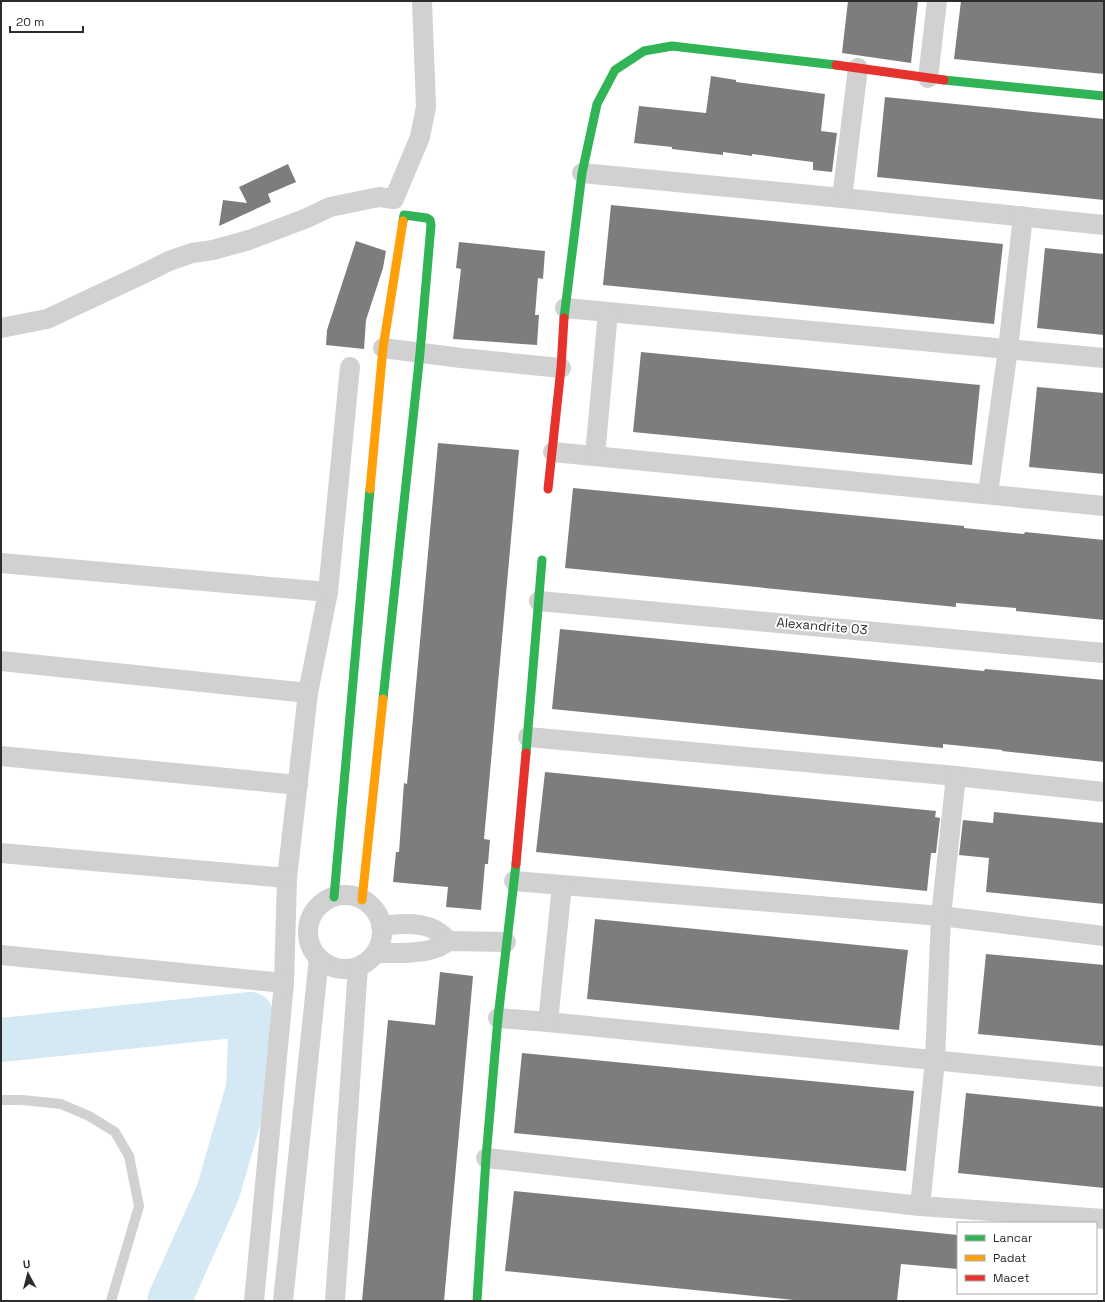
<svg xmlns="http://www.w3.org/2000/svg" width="1105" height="1302" viewBox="0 0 1105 1302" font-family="'Space Grotesk',sans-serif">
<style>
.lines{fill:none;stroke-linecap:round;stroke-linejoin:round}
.river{stroke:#d4e9f3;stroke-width:44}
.building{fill:#7d7d7d}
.lane{stroke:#d1d1d1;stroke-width:10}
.street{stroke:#d1d1d1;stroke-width:20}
.fast{stroke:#30b455;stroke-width:9}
.slow{stroke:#ff9f0a;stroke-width:9}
.jam{stroke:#e5322d;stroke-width:9}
.labels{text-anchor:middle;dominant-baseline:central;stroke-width:4;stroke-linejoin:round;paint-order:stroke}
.street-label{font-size:13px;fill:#2c2c2c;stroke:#fff}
</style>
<rect width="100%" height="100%" fill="#fff"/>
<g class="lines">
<path class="river" d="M1,1040L251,1014L248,1088L218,1192L169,1301"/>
</g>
<g class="building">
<path d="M848,1H918L911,63L842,53Z"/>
<path d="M961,1H1104V74L954,59Z"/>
<path d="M711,76L736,80V82L825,94L821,131L837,133L832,172L813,170V162L789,159L752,154V156L723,152V155L672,149V147L634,143L639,106L706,113Z"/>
<path d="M885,97L1104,119V200L877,177Z"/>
<path d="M288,164L296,182L268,194L271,202L219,226L223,200L247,203L239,187Z"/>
<path d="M611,205L1003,244L994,324L603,285Z"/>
<path d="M356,241L386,251L383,268L366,320L364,349L326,345L327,330Z"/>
<path d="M459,242L545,251L543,279L538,278L535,315H539L537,345L453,339L461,269L456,268Z"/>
<path d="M1045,248L1104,254V335L1037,328Z"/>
<path d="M641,352L980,385L972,465L633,432Z"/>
<path d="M1037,387L1104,393V474L1029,467Z"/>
<path d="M438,443L519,450L484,839L490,840L488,864H485L481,910L446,907L448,887L393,882L396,852H399L404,783L407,784Z"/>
<path d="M573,488L964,526V528L1024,534L1025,532L1104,540V620L1016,611V608L956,603V607L565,568Z"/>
<path d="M560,629L984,671L985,669L1104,680V762L1002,751V750L943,744V748L552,709Z"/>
<path d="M545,772L936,811L935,817L940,818L936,853H931L927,891L536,852Z"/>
<path d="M994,812L1104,823V904L986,892L989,858L959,855L963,820L993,823Z"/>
<path d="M595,919L908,950L899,1030L587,999Z"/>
<path d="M986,954L1104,965V1046L978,1034Z"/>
<path d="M440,972L473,976L444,1301H362L388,1020L435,1025Z"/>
<path d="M522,1053L914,1091L906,1171L514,1133Z"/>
<path d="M966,1093L1104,1107V1188L958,1173Z"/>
<path d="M514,1191L958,1235V1269L901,1264L897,1301H793L794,1300L505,1271Z"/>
</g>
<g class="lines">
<path class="lane" d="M1,1100H22L61,1104L89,1116L115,1132L129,1156L139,1206L111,1301"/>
<g class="street">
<path d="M928,78L937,1"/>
<path d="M582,173L842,198L1104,225"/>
<path d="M842,198L858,68"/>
<path d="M394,199L420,137L426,107L422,1"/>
<path d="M565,308L1104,358"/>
<path d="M1,328L47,319L143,274L169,261L192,253L213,250L249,240L307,218L330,207L379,197L394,199"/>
<path d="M383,348L461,358L561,368"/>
<path d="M553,452L1104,506"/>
<path d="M595,456L608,312"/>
<path d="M988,494L1008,349L1023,216"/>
<path d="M1,563L328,592L308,693L287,878L284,983L254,1301"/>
<path d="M328,592L350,367"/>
<path d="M539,601L1104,653"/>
<path d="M1,661L308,693"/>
<path d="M528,737L956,776L1104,792"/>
<path d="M1,756L298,785"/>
<path d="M1,853L287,878"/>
<path d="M514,881L941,916L1104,936"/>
<circle cx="345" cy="932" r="37"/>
<path d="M381,926C398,924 416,922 431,928C438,930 444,936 449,941"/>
<path d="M375,953H406L426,951L439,947L449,941L506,942"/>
<path d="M1,955L284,983"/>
<path d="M498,1018L548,1022L1104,1077"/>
<path d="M548,1022L562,885"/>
<path d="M486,1158L920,1206L1104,1219"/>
<path d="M920,1206L935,1061L941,916L956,776"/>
<path d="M283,1301L319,958"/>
<path d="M335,1301L358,967"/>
</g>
<g class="fast">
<path d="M944,80L1104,96"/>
<path d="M564,318L582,173L597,104L615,70L644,51L672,46L836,65"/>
<path d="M383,699L420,353L431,225L430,220L427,218L404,215L403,221"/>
<path d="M526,753L542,560"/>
<path d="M334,897L370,489"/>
<path d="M477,1301L486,1158L498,1018L516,864"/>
</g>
<g class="slow">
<path d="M370,489L383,348L403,221"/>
<path d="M362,900L383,699"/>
</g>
<g class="jam">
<path d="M836,65L944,80"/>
<path d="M548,489L561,368L564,318"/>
<path d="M516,864L526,753"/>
</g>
</g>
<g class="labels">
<g class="street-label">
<text transform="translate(822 626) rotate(5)">Alexandrite 03</text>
</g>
</g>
<rect width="1105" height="1302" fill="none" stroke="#2c2c2c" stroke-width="4"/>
<rect x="957" y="1222" width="140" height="72" fill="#ffffff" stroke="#ababab"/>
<rect x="965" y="1235" width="20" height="6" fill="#30b455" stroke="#ababab"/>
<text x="993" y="1242" font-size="12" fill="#2c2c2c">Lancar</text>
<rect x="965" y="1255" width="20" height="6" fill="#ff9f0a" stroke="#ababab"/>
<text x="993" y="1262" font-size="12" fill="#2c2c2c">Padat</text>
<rect x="965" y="1275" width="20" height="6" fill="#e5322d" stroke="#ababab"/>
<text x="993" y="1282" font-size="12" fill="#2c2c2c">Macet</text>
<g transform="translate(28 1274) rotate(353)" stroke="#ffffff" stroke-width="3" paint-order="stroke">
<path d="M0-3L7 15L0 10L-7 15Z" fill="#2c2c2c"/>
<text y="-6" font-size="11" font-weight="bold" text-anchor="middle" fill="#2c2c2c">U</text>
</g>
<path d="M10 26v6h73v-6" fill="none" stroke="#2c2c2c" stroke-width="2"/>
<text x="16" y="26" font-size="12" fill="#2c2c2c" stroke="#ffffff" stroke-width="3" paint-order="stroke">20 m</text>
</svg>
